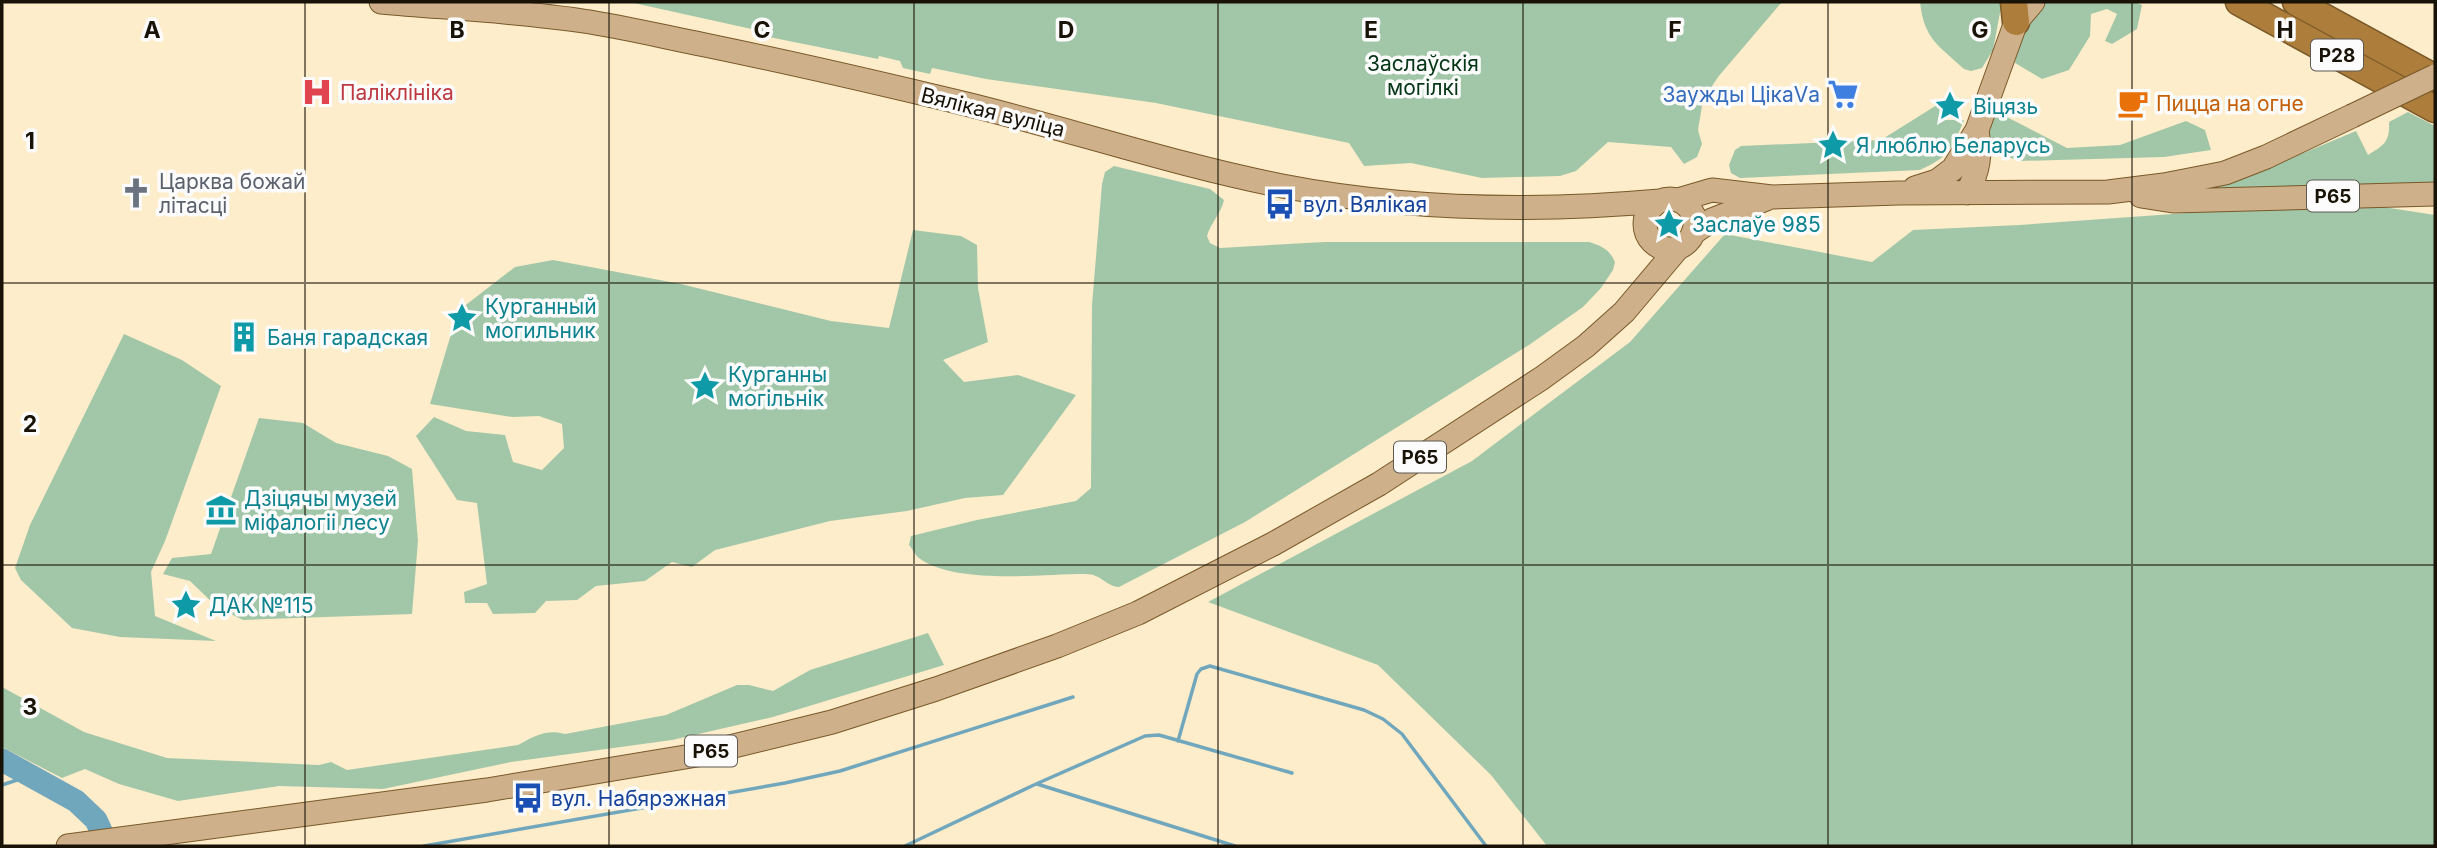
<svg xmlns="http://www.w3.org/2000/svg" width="2437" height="848" viewBox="0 0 2437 848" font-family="Inter,sans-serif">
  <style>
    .green { fill: #a2c7a8 }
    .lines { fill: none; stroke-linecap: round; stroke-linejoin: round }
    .stream { stroke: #71a7bd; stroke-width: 3.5 }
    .river { stroke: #71a7bd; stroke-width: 23 }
    .major-casing { stroke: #795829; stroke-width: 25 }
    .highway-casing { stroke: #795829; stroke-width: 29 }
    .major { stroke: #ceb18a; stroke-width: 23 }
    .highway { stroke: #ad7d3c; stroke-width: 26 }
    .major-bridge-casing { stroke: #795829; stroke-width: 25; stroke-linecap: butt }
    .major-bridge { stroke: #ceb18a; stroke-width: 23 }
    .grid { fill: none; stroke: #191307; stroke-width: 2; stroke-opacity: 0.55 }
    .labels { text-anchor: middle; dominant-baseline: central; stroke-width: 7; stroke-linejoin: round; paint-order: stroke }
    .shield { fill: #fcfcfc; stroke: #5d5950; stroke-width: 2 }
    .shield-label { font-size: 19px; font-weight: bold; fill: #191307 }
    .park-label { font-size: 21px; fill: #053616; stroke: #fcfcfc }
    .health-label { font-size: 21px; fill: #be3a42; stroke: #fcfcfc; text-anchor: start }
    .shop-label { font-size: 21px; fill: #366cbe; stroke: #fcfcfc; text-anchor: end }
    .food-label { font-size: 21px; fill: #c56008; stroke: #fcfcfc; text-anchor: start }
    .culture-label { font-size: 21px; fill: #0d838f; stroke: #fcfcfc; text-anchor: start }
    .street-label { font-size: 21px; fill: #191307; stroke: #fcfcfc }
    .worship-label { font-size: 21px; fill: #5b616d; stroke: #fcfcfc; text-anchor: start }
    .transit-label { font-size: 21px; fill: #164399; stroke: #fcfcfc; text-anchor: start }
    .grid-label { font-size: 23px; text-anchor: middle; font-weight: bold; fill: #191307; stroke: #fcfcfc; stroke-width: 7; stroke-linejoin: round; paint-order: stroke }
  </style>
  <rect width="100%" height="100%" fill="#feedca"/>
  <path class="green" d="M629,2h1153l-64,75 -15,23 -5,30 4,14 -5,13 -13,7 -13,-17 -63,-5 -32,29 -16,5 -78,2 -71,-15 -47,3 -15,-23 -193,-40 -170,-24 -54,-11 -2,6 -27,-6 -3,-7 -21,-5 -1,3 -109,-22 -4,-5z
    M1920,2h82l-9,48 -11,18 -11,3 -7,-2c-26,-24 -40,-30 -44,-67z
    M2044,2h91l7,3 -5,24 -25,15 -7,-3 12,-27 -10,-5 -16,5 -1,22 -21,34 -27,9 -27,-16 5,-26z
    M1940,103v12l5,5h19c-12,29 -15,37 -44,50l-180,8 -9,-5 -2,-8 6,-15 6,-4 140,-6z
    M2408,112l27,14v62l-241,4 45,-12 117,-49 12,24c16,-10 22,-13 21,-33z
    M1998,115l7,1 62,32 53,-3 66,-24 19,9 6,20 -47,7 -145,4c-23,-8 -37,-20 -26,-44z
    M1114,166l96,23 14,11c-3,14 -13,22 -17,36l3,7 10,5 104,-6h265c13,4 20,7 26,20l-2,8 -12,18 -18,19 -54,38 -284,177 -126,65c-14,-1 -17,-13 -34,-13 -43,0 -131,11 -166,-16 -4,-3 -7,-10 -10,-13l2,-9 66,-16 99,-19 15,-13 1,-183 10,-121 3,-12z
    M2377,206l58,9v631h-888l-56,-71 -113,-110 -170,-63 264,-141 158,-119 95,-108 147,28 41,-32 106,-5 182,-13z
    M913,230l48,6 16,9 1,43 10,54 -45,18 21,22 54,-7 58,20 -73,100 -38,3 -58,13 -77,10 -115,29 -23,17 -20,-5 -27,19 -49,5 -19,14 -31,1 -11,12 -42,1 -6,-11h-22l-1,-11 23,-8 -10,-81 -20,-3 -41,-64 18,-19 32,14 39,4 8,27 29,8 22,-22 -2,-24 -23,-8 -27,1 -82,-13 28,-93 57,-44 38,-7 128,24 150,37 58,7z
    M124,334l58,26 39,26 -56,155 -14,31 4,44 61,25 -96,-4 -48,-9 -51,-48 -6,-12 15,-43z
    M259,418l44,5 33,20 52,13 24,13 6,72 -6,73 -169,6 -26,-13 -27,-26 -27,-7 9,-16 39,-4z
    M928,633l16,32 -171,52 -101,23 -161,22 -128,27 -104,-3 -101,15 -59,-17 -34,-15 -23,9 -60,-31v-60l82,45 83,26 152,7 12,-3 16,8 171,-25c17,-9 28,-16 47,-11l101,-19 71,-30h12l24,6 37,-21z"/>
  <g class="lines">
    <path class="stream" d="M1178,741l19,-67 4,-5 9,-3 154,44 19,9 19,15 84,112
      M1037,784l198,62
      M2,785l27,-9
      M424,846l361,-63 55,-12 233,-74
      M905,846l131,-62 109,-48 14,-1 133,38"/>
    <path class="river" d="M2,760l74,41 20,19 12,26"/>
    <g class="major-casing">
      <path id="major" d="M381,2c67,6 135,9 202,19 41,6 81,16 122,24 87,18 174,38 261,59 106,26 209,61 316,82 124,24 253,26 378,15
        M1915,188l22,-7 16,-12 24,-39 39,-108 17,-20
        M1967,193c12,-22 14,-39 10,-63
        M2141,196l32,5 262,-7
        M1645 224a25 25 0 1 1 50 0a25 25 0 1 1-50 0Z
        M1678,200l34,-10 60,7 33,-1 94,-3 209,-1 56,-7 61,-12 41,-16 86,-41
        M1693,233l19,-13 54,-21
        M68,846l419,-56 210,-35 135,-33 104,-33 121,-43 81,-33 135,-69 106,-60 163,-106 44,-32 38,-34 54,-64"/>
    </g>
    <g class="highway-casing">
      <path id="highway" d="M2014,2l2,20
        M2239,2l196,107
        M2296,2l139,76"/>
    </g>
    <use href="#major" class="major"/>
    <use href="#highway" class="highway"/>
    <g class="major-bridge-casing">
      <path id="major-bridge" d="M2352,116l83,-40"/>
    </g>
    <use href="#major-bridge" class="major-bridge"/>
  </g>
  <path class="grid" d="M305,2v844M609,2v844M914,2v844M1218,2v844M1523,2v844M1828,2v844M2132,2v844M2,283h2433M2,565h2433"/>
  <defs>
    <g id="hospital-bare" transform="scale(2.415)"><path d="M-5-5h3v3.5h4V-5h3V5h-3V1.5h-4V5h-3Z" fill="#e0444e" stroke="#fcfcfc" stroke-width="2.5" paint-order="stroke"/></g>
    <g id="supermarket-bare" transform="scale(2.415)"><path d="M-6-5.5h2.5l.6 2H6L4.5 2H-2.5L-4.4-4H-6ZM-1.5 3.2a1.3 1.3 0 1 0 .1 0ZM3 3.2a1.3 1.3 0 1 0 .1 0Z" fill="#3f7fe0" stroke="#fcfcfc" stroke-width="2.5" paint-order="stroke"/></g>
    <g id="cafe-bare" transform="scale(2.415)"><path d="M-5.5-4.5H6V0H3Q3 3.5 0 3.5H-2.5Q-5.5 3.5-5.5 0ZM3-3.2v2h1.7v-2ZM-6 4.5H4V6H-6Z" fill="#e8710a" stroke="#fcfcfc" stroke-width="2.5" paint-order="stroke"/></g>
    <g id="sight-bare" transform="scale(2.415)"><path d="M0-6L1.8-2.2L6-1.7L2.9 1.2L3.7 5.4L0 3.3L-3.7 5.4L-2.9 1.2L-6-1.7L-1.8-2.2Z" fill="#0f9aa8" stroke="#fcfcfc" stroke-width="2.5" paint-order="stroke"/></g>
    <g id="church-bare" transform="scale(2.415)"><path d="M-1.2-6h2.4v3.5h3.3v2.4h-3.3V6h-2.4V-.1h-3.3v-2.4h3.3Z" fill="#6b7280" stroke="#fcfcfc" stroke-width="2.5" paint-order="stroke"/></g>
    <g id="bus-bare" transform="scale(2.415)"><path d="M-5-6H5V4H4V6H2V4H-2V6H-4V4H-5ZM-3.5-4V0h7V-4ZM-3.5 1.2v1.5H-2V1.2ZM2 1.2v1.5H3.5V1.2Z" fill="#1a4fb4" stroke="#fcfcfc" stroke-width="2.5" paint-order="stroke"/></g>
    <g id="building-bare" transform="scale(2.415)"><path d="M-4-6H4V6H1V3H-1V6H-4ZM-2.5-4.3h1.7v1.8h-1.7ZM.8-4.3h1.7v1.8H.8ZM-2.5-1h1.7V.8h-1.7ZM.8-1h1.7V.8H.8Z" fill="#0f9aa8" stroke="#fcfcfc" stroke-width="2.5" paint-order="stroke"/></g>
    <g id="museum-bare" transform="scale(2.415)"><path d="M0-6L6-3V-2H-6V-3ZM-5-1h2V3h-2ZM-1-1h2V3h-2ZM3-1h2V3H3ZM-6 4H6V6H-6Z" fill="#0f9aa8" stroke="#fcfcfc" stroke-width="2.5" paint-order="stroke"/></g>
  </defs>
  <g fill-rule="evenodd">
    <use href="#hospital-bare" x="317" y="92"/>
    <use href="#supermarket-bare" x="1843" y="94"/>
    <use href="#cafe-bare" x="2133" y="103"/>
    <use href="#sight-bare" x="1950" y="106"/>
    <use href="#sight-bare" x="1833" y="145"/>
    <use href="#church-bare" x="136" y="193"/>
    <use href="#bus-bare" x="1280" y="204"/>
    <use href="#sight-bare" x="1669" y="224"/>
    <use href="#sight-bare" x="462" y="318"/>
    <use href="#building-bare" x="244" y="337"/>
    <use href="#sight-bare" x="705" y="386"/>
    <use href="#museum-bare" x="221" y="510"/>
    <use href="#sight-bare" x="186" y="605"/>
    <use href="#bus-bare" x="528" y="798"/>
  </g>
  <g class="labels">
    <g class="shield">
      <rect x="2311" y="39.5" width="52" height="31" rx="5"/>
      <rect x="2307" y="180.5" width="52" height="31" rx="5"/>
      <rect x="1394" y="441.5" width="52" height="31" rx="5"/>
      <rect x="685" y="735.5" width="52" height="31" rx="5"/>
    </g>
    <g class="shield-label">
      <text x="2337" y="55">Р28</text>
      <text x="2333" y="196">Р65</text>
      <text x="1420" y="457">Р65</text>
      <text x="711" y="751">Р65</text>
    </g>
    <g class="park-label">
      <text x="1423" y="63">Заслаўскія<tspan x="1423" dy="24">могілкі</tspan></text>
    </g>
    <g class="health-label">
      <text x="340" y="92">Паліклініка</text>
    </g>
    <g class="shop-label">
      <text x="1820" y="94">Заужды ЦікаVа</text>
    </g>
    <g class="food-label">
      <text x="2156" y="103">Пицца на огне</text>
    </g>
    <g class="culture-label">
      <text x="1973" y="106">Віцязь</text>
      <text x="1856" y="145">Я люблю Беларусь</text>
      <text x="1692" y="224">Заслаўе 985</text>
      <text x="485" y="306">Курганный<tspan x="485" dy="24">могильник</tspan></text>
      <text x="267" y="337">Баня гарадская</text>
      <text x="728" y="374">Курганны<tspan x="728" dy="24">могільнік</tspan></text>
      <text x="244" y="498">Дзіцячы музей<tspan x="244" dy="24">міфалогіі лесу</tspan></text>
      <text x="209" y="605">ДАК №115</text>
    </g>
    <g class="street-label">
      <text transform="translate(993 112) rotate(14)">Вялікая вуліца</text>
    </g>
    <g class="worship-label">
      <text x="159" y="181">Царква божай<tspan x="159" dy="24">літасці</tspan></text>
    </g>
    <g class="transit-label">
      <text x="1303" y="204">вул. Вялікая</text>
      <text x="551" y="798">вул. Набярэжная</text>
    </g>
  </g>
  <g class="grid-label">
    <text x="152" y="38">A</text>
    <text x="457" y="38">B</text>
    <text x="762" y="38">C</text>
    <text x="1066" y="38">D</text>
    <text x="1371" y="38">E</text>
    <text x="1675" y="38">F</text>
    <text x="1980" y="38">G</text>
    <text x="2285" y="38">H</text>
    <text x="30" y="149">1</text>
    <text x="30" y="432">2</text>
    <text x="30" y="715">3</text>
  </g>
  <rect width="2437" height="848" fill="none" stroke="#191307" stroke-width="7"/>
</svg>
